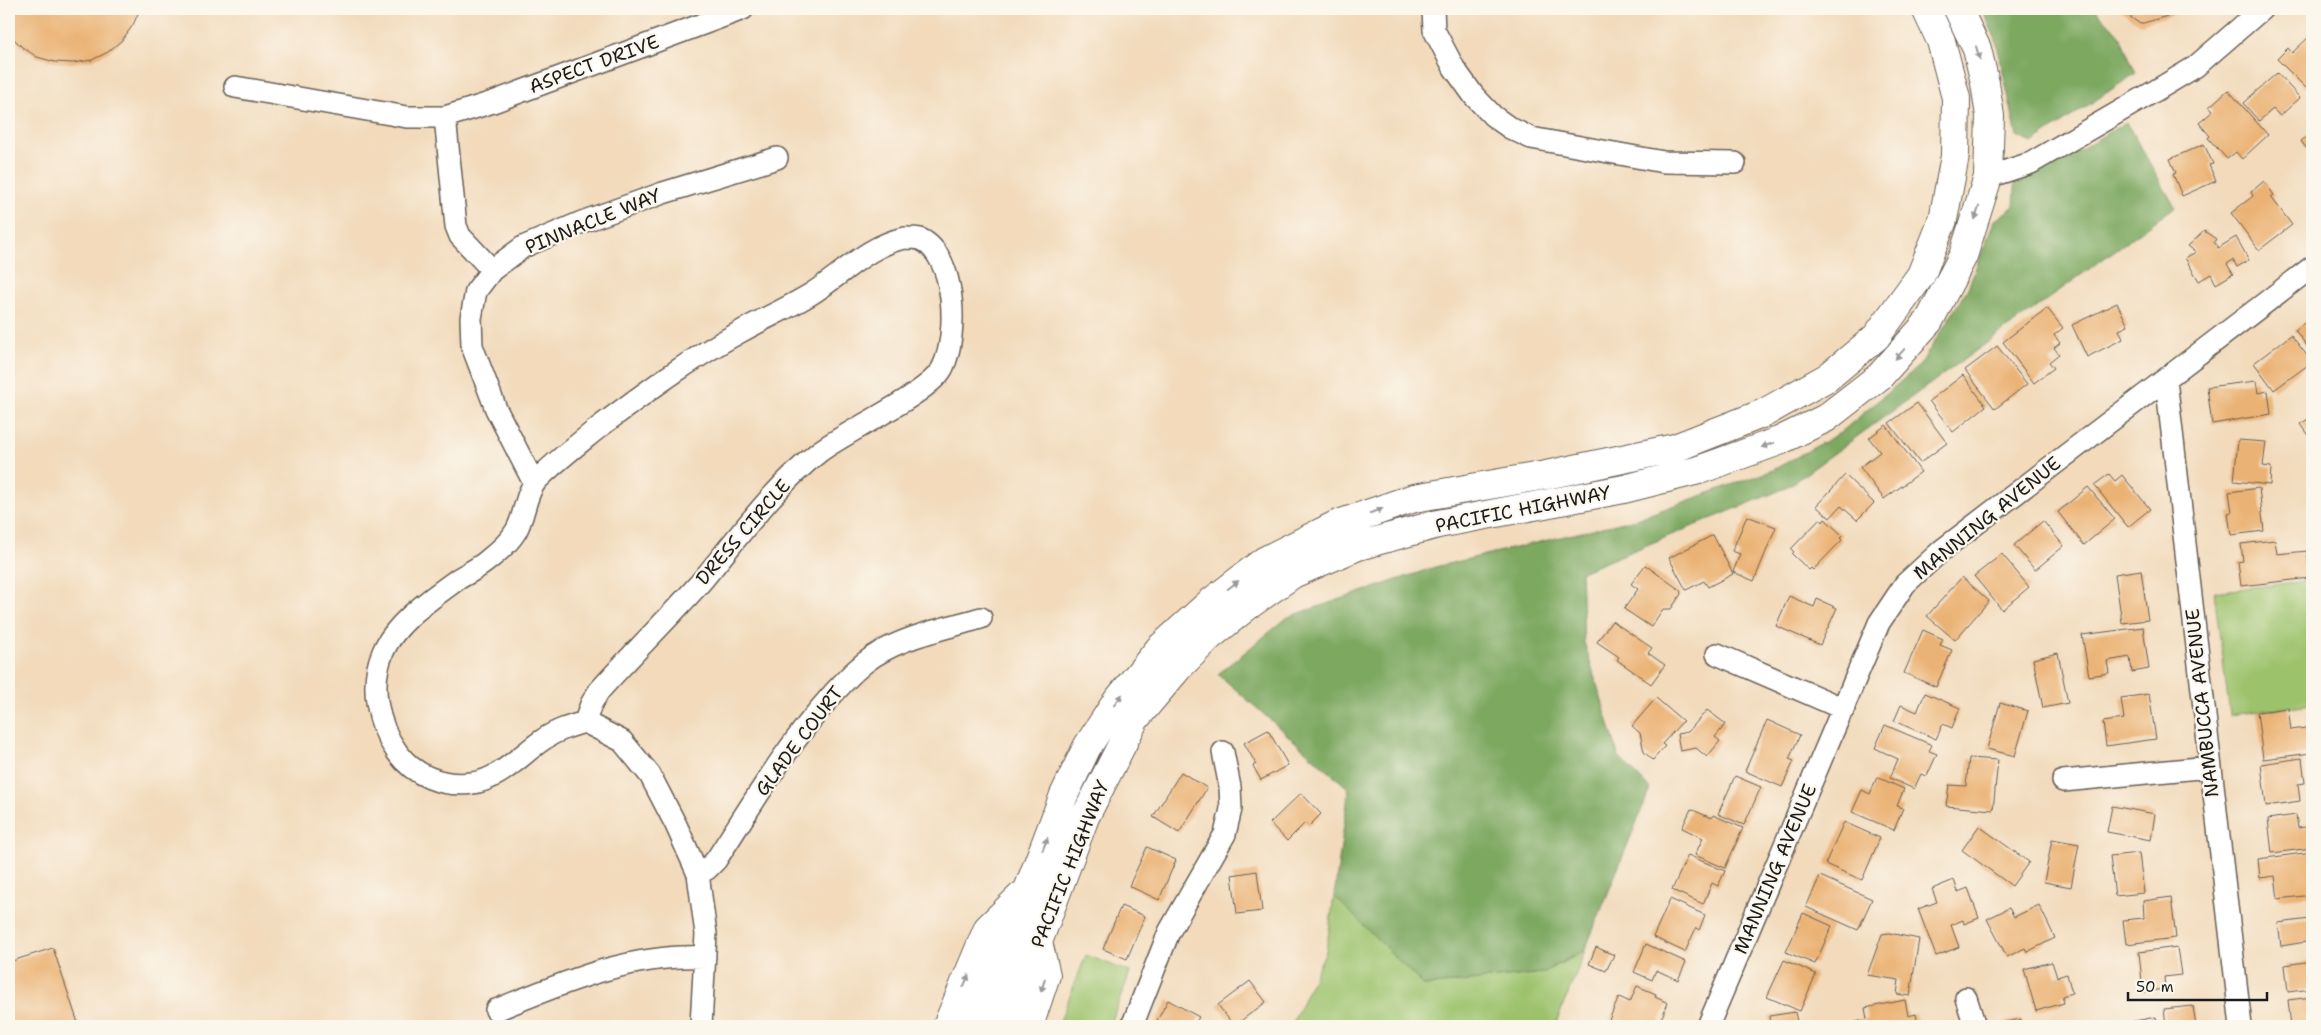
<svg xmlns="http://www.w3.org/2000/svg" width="2321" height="1035" viewBox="0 0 2321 1035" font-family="'Shantell Sans',sans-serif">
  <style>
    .green { fill: #9cc26c; stroke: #5c6f44 }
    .forest { fill: #7da860; stroke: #4c623e }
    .building { fill: #ebb274 }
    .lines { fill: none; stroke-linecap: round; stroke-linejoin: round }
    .minor-casing { stroke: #675e54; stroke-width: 24 }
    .highway-casing { stroke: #675e54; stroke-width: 30 }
    .minor { stroke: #fff; stroke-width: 21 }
    .highway { stroke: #fff; stroke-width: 28 }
    .oneway { fill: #999 }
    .labels { text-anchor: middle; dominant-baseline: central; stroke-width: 4.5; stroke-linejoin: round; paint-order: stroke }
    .street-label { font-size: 19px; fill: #1c1c1c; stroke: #fbf7ec }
  </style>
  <rect width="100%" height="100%" fill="#fbf7ec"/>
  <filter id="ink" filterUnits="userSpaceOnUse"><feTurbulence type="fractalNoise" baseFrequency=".02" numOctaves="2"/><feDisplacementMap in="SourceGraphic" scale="10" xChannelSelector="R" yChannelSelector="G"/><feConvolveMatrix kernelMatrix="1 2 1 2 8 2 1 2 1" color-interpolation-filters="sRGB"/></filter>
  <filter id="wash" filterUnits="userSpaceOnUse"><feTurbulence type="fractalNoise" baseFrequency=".0096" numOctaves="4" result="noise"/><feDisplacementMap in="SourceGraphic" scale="20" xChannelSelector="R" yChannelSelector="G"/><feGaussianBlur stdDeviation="1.12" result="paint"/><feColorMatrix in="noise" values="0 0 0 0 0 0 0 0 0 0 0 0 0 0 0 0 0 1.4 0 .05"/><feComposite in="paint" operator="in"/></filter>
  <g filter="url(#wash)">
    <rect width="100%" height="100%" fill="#f2dabb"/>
    <path class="green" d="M2312,580v124l-82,11 -16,-123z
      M1334,896l91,90 117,-13 43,-22 -30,75h-264l35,-75z
      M1086,955l44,17 -20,54h-52z"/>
    <path class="forest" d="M1982,9h113l25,27 16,37 -104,70 -15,-7 -21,-96z
      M2126,122l49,85 -389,281 -205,84 3,70 35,115 31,32 -65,161 -43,23 -118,13 -90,-90 15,-107 -131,-115 70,-57 147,-50 201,-48 137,-49 67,-37 80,-68 48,-77 26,-67 20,-15 2,-32 32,-5z"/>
    <g id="blocks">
      <path class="building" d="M9,9h131l-7,16 -11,15 -14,12 -16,8 -19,3 -18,-1 -18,-5 -15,-10 -13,-13z
        M2119,9h59v4l-38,11z
        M2312,34v48l-6,6 -29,-29 11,-11 4,5z
        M2277,73l23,25 -20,18 -7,-7 -14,12 -16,-18z
        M2228,90l40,45 -26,24 -6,-7 -9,7 -19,-21 2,-2 -11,-13 14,-12 -4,-4z
        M2312,132v24l-11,-15z
        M2204,144l9,20 -4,1 7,16 -34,15 -9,-22 3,-1 -6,-14z
        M2264,181l10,14 -3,2 21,28 -33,25 -28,-37 22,-17 -2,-4z
        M2204,231l12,8 -2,3 4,6 18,-11 13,23 -12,7 -4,-7 -6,4 6,10 -17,10 -5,-10 -12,7 -14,-23 11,-6 -8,-6z
        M2117,303l11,23 -9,4 4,9 -36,18 -15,-32z
        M2047,308l16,20 -9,7 6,8 -6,5 5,6 -10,8 5,6 -20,15 -31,-41z
        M2312,317v36l-17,-23z
        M2291,335l21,27 -38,28 -20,-27z
        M1997,346l30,38 -32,25 -30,-39z
        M1963,375l23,31 -33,26 -24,-31z
        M2256,381l2,12 10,-2 3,23 -59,10 -5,-37z
        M1917,403l30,40 -27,20 -31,-40z
        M2312,416v24l-11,-16z
        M1886,425l35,47 -37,27 -24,-32 20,-15 -11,-14z
        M2238,440l28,2 -3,24 8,1 -1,18 -36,-4z
        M2109,474l6,7 7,-6 28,34 -22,18 -34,-42z
        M1845,475l29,28 -17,17 -16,-14 -11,12 -14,-12z
        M2088,487l27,32 -31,26 -26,-33z
        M2259,488l5,43 -33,4 -3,-22 4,-1 -3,-20z
        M1747,516l29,11 -22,54 -21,-9 7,-18 -8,-3z
        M1820,519l3,3 2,-3 17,16 -2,3 2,2 -29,30 -2,-2 -2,2 -17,-16 2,-2 -3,-3z
        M2043,521l21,25 -29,24 -21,-25z
        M1713,535l20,39 -25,13 -4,-6 -18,9 -17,-32z
        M2275,540l2,14 30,-3 3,27 -69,8 -3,-24 5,-1 -2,-17z
        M2002,554l27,33 -27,23 -28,-34z
        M1645,565l35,25 1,4 -10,15h-8l-12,18 -27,-18 14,-20 -7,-5z
        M2141,570l7,50 -26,3 -7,-49z
        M1962,577l27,24 -34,39 -28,-24z
        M1789,596l25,11 3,-8 20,9 -17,37 -44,-19z
        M1612,621l40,27 -4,5 17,12 -14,19 -34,-24 2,-3 -22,-15z
        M2143,627l6,42 -17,3 -2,-15 -23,4 2,12 -20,3 -7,-41z
        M1923,630l20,9 -3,6 12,5 -16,37 -32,-14z
        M2058,653l10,50 -25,5 -10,-49z
        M1925,693l35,15 -8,20 -9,-4 -7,15 -42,-18 7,-16 16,7z
        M2149,694l7,45 -50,7 -3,-24 21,-3 -3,-21z
        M1656,698l27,23 -21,23 3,2 -12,14 -9,-8 -4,-19 -8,-7z
        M2000,703l28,8 -13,45 -28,-7z
        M2288,708l3,22 21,-3v26l-49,6 -6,-47z
        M1707,710l19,14 -11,13 5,4 -13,16 -11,-9 -16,3 -3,-17 11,-2z
        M1767,720l33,15 -11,24 5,2 -12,26 -37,-16z
        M1885,725l47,20 -3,6 8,3 -10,22 -6,-2 -7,15 -24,-11 8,-19 -23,-11z
        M1268,730l20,35 -27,15 -8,-14 3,-2 -12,-21z
        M1969,758l29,2 -5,50 -47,-4 3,-21 17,1z
        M2302,758l3,25 -7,1 2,17 -34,5 -5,-42z
        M1181,772l26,16 -28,45 -26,-16z
        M1735,776l26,11 -17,38 -26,-11z
        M1877,777l27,12 -7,17 6,2 -9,22 -42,-18 10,-22 8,4z
        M1301,793l20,21 -12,12 -4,-3 -18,18 -17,-18z
        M2112,806l43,8 -4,26 -44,-8z
        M1691,809l20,9 2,-3 30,13 -18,40 -30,-13 8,-17 -21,-10z
        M2296,815l2,13 14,-2v22l-40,5 -4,-34z
        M1844,822l36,16 -18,42 -37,-16z
        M1979,826l50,36 -17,24 -50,-36z
        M2052,839l27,5 -8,43 -27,-5z
        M1147,847l29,13 -17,40 -30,-14z
        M2312,852v43l-34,4 -3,-23 -15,2 -2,-19z
        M2139,853l5,40 -29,3 -5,-40z
        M1688,855l37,16 -7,15 -6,-3 -9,21 -31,-14z
        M1257,871l5,40 -25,3 -5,-39z
        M1820,876l52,23 -14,31 -52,-23z
        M1954,880l4,12 10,-4 11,30 -15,6 -1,-4 -12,5 8,22 -23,9 -18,-47 19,-7 -5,-13z
        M2171,897l5,41 -50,6 -3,-24 21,-2 -1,-17z
        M1670,899l35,16 -6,15 -3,-2 -11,24 -32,-15z
        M2308,902h4v39l-31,5 -3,-23 32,-4z
        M2039,905l16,33 -28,14 -2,-4 -18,9 -20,-38 22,-11 5,9z
        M1121,906l24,10 -18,43 -24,-10z
        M1803,913l29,13 -17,38 -29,-12z
        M1889,933l30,6 -9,57 -13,-2 2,-14 -32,-5 15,-41z
        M1646,944l40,18 -8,18 -22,-10 -4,10 -18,-8z
        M1596,947l18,8 -8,16 -17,-7z
        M2177,947l4,28 -17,2 1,12 -22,3 -4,-40z
        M53,948l26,78h-70v-64z
        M1784,960l32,14 -16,37 -33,-14z
        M2312,961v28l-24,3 -3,-27z
        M2052,962l5,15 10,-3 5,19 -10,3 2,7 -28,8 -12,-42z
        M1250,981l16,21 -32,24 -16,-21z
        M1637,986l19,8 -1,3 13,6 -10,23h-34l-15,-6 10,-23 11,5z
        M2312,997v28l-21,1 -3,-26z
        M1168,1000l31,17 -5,9h-40z
        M1905,1000l3,16 8,-2 2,12h-61l-1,-4 11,-3 -2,-11z
        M2193,1006l3,20h-30l-2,-17z
        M1795,1012l3,14h-28l-1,-10z
        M2156,1017l2,9h-45v-1z
        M2021,1019l1,7h-21l-1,-3z"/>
    </g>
  </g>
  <g filter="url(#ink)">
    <use href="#blocks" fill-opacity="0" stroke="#675e54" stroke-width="1"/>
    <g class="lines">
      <g class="minor-casing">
        <path id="minor" d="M1433,9l1,21 20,38 20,28 19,20 17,12 21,10 133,24 71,1
          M235,87l172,30h38l48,-15 250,-93
          M445,117l11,109 4,10 32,34
          M1988,177l43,-14 129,-75 35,-21 67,-58
          M905,238c4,0 11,0 15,1 37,17 38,97 23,128 -12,26 -97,64 -124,85 -47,37 -81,86 -119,131 -33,37 -68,71 -101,108l-8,13 -6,18c-14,4 -28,8 -41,17 -23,15 -44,41 -72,44 -29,4 -58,-7 -75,-31 -20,-28 -28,-68 -14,-100 12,-29 50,-55 75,-73 10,-6 21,-11 30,-19 9,-7 22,-19 28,-29 9,-15 9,-38 21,-51 19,-19 40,-35 61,-52 45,-34 92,-69 142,-96 23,-13 48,-24 71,-38 31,-19 57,-49 94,-56z
          M2166,380l75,646
          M534,483l-38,-74 -24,-63 -1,-28 5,-27 16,-21 31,-23 59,-25 81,-29 114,-35
          M1717,654l127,55
          M585,722l37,19 28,34 26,50 22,49 8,60 -5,92
          M2063,781l146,-14
          M698,874l9,-5 9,-9c37,-57 71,-115 116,-165 13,-14 25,-28 42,-39 31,-20 72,-28 107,-38
          M1966,998l9,28
          M496,1010c67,-27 135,-57 209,-53
          M1132,1026l37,-94 56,-98 6,-25 -1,-22 -7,-35
          M1708,1026l171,-403 26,-39 37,-34 370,-283"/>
      </g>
      <g class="highway-casing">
        <path id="highway" d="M947,1026l41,-98 33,-32
          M976,1026l88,-231 23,-48 30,-46 42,-52 52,-47 53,-41 72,-36 78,-27 132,-23 129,-27 89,-35 64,-36 48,-40 45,-62 22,-55 12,-64 1,-58 -15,-57 -15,-32
          M1003,1026l35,-84 47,-125 50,-98 43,-51 32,-32 36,-29 47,-33 65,-28 80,-22 186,-35 75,-19 80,-29 47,-23 54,-42 49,-55 34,-65 25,-79 2,-61 -5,-33 -8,-34 -19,-40
          M1029,1026l17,-51 -8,-33"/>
      </g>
      <use href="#minor" class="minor"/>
      <use href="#highway" class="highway"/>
    </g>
    <defs><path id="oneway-solid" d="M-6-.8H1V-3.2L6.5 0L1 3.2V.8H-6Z" transform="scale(1.25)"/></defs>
    <g class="oneway">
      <use href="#oneway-solid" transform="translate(1978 53) rotate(73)"/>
      <use href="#oneway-solid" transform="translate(1977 213) rotate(108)"/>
      <use href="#oneway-solid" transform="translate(1900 354) rotate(132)"/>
      <use href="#oneway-solid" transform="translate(1768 445) rotate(160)"/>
      <use href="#oneway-solid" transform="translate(1376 511) rotate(-19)"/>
      <use href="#oneway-solid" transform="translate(1233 585) rotate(-37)"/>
      <use href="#oneway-solid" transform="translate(1118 700) rotate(-53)"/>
      <use href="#oneway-solid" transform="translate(1045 844) rotate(-69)"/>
      <use href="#oneway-solid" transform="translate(966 981) rotate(-68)"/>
      <use href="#oneway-solid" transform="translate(1043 985) rotate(108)"/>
    </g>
  </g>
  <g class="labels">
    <g class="street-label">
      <text transform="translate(594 64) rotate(-20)">ASPECT DRIVE</text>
      <text transform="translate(593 221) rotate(-22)">PINNACLE WAY</text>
      <text transform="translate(1523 509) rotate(-11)">PACIFIC HIGHWAY</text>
      <text transform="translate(1987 518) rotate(-39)">MANNING AVENUE</text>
      <text transform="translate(743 532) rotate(-49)">DRESS CIRCLE</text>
      <text transform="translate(2202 703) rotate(-96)">NAMBUCCA AVENUE</text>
      <text transform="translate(799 741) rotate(-53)">GLADE COURT</text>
      <text transform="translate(1070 864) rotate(-68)">PACIFIC HIGHWAY</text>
      <text transform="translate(1775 869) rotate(-67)">MANNING AVENUE</text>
    </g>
  </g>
  <rect width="2321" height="1035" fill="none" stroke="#fbf7ec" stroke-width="30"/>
  <path d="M2128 992v8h139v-8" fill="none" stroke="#1c1c1c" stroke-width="2.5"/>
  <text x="2136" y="992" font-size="15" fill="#1c1c1c" stroke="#fbf7ec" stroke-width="4" paint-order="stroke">50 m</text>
</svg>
